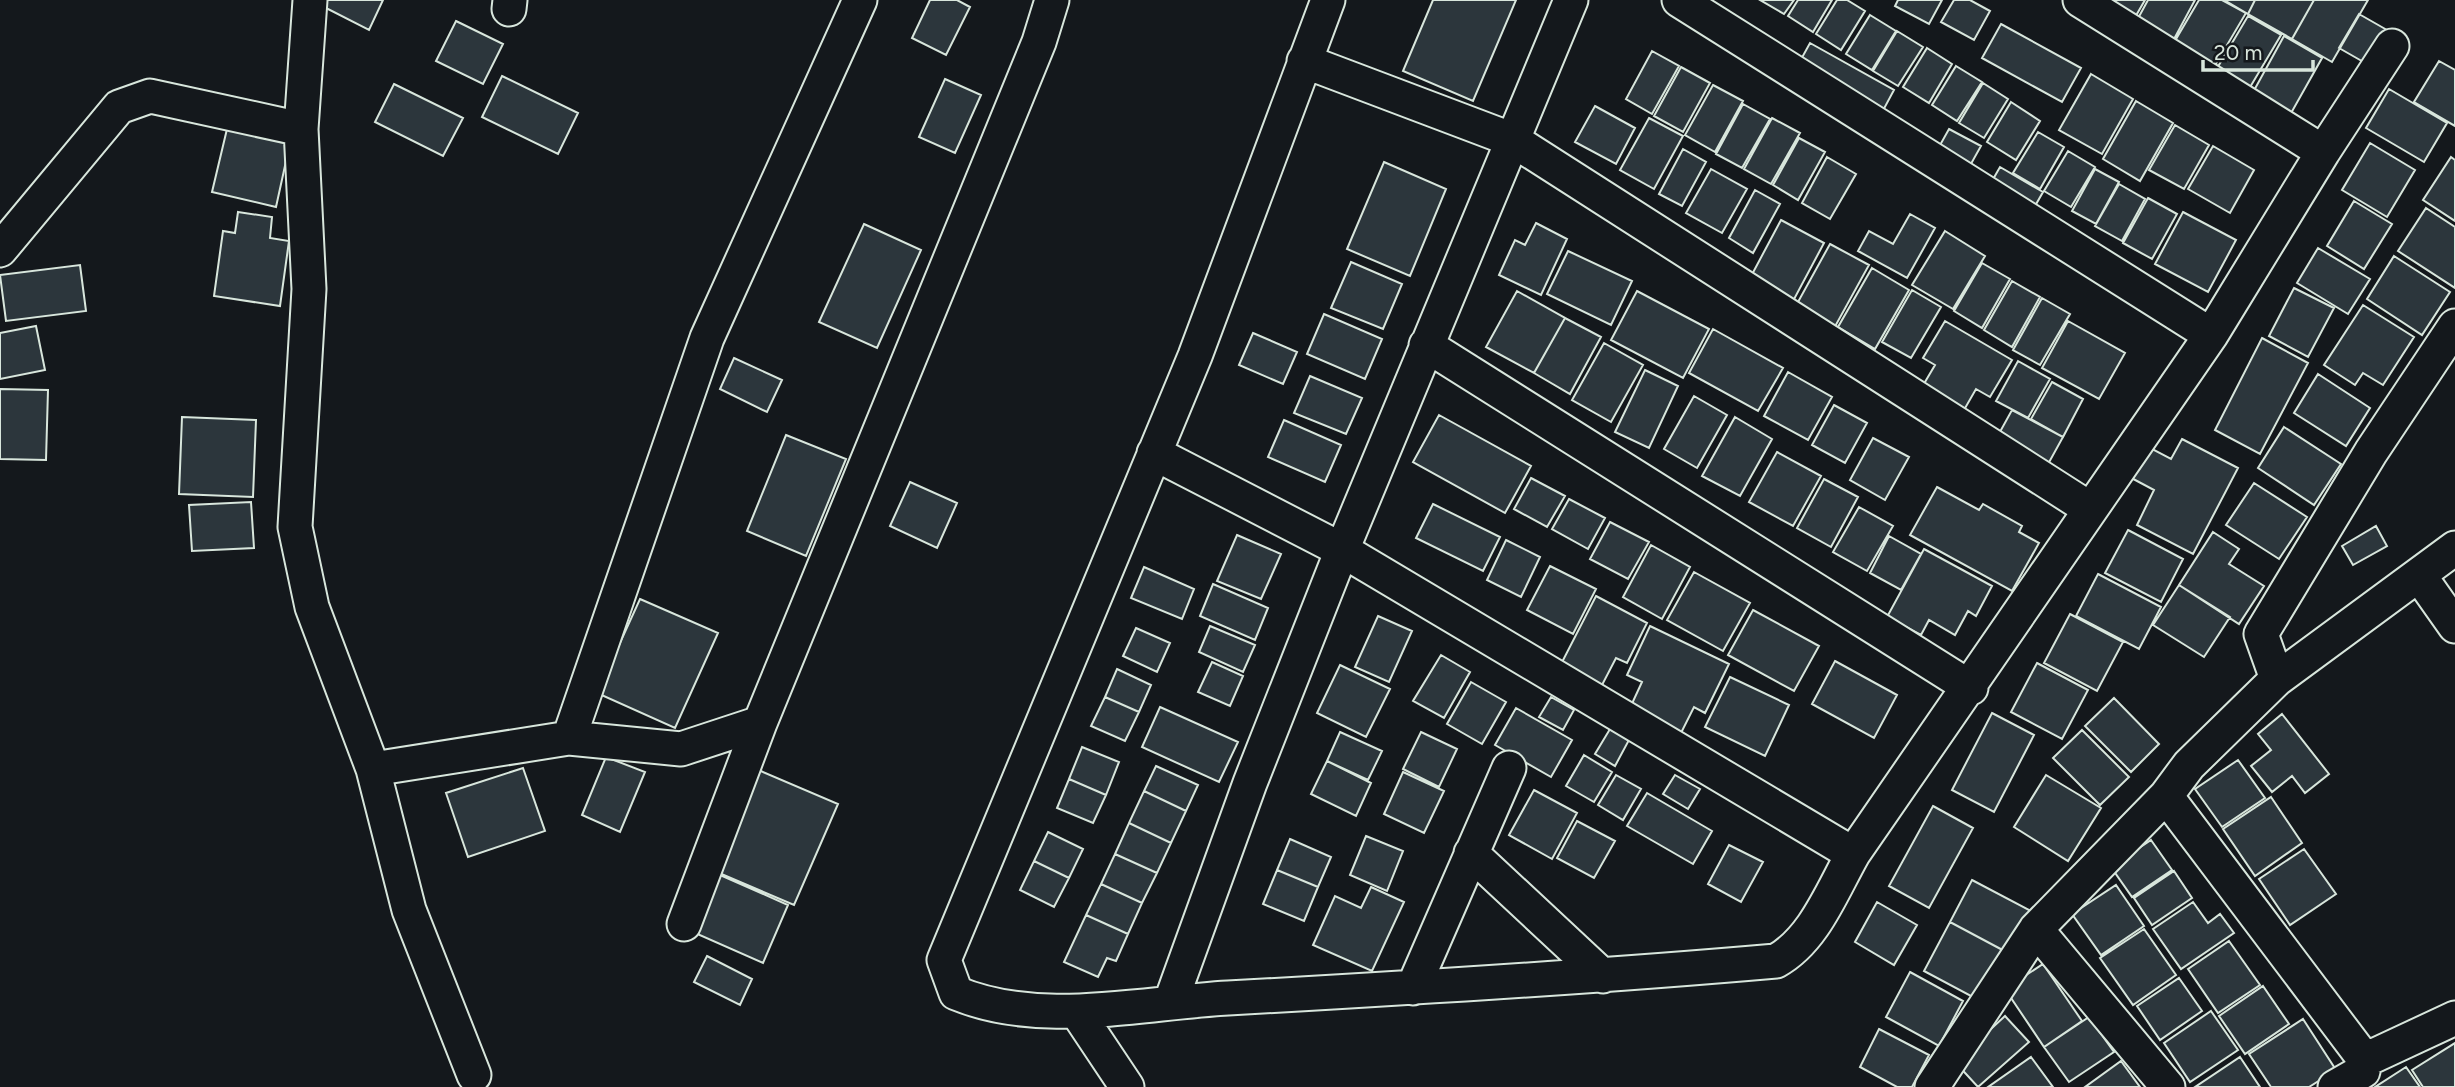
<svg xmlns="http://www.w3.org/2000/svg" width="2455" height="1087" viewBox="0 0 2455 1087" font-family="Figtree,sans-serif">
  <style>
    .building { fill: #2c363c; stroke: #d8e6dc; stroke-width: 2 }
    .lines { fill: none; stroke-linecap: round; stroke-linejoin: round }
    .street-casing { stroke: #d8e6dc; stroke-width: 37 }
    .street { stroke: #14181c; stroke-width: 33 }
  </style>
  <rect width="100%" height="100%" fill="#14181c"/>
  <path class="building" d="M327,0h56l-14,30 -45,-23z
    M930,0h27l13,7 -24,48 -34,-17z
    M1433,0h83l-43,101 -70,-30z
    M1760,0h34l-10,14z
    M1798,0h34l-19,32 -25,-16z
    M1837,0h10l18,11 -24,39 -25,-16z
    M1898,0h44l-13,24 -34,-18z
    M1954,0h16l20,11 -16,29 -33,-18z
    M2102,0h43l-11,19z
    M2148,0h47l-22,41 -37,-19z
    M2199,0h23l24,13 -36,61 -41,-23z
    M2224,0h31l-7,14z
    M2255,0h59l-22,39 -44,-25z
    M2314,0h54l-36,62 -40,-23z
    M2359,14l28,16 -20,34 -28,-16z
    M1870,15l26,16 -24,39 -26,-16z
    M2248,16l33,19 -32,54 -33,-19z
    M456,21l47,23 -20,40 -47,-23z
    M2001,24l80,44 -19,34 -80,-44z
    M1897,31l26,16 -25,39 -25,-15z
    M2284,36l38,22 -32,57 -38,-21z
    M1810,43l84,47 -15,28 -85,-46z
    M1927,48l25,16 -23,39 -26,-16z
    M1652,51l27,15 -27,48 -26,-15z
    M2439,61l16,9v56l-41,-24z
    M1956,66l26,16 -25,39 -25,-16z
    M1681,67l29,16 -27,49 -29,-16z
    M2091,74l42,25 -31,55 -43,-24z
    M502,76l76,37 -20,41 -76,-37z
    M945,79l36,16 -26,58 -36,-16z
    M1983,83l25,16 -24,39 -25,-15z
    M394,84l69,34 -20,38 -68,-34z
    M1713,85l30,16 -28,51 -30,-17z
    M2389,89l58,34 -23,39 -58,-34z
    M2136,101l37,22 -33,58 -37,-22z
    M2011,102l29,19 -24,39 -29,-18z
    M1743,104l27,15 -28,49 -26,-14z
    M1595,106l40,22 -19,36 -41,-22z
    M1649,118l34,18 -29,53 -34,-19z
    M1772,118l28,15 -29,51 -27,-15z
    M2175,125l34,20 -25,44 -35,-19z
    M227,129l63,14 -14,64 -64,-15z
    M1949,129l32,17 -14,25 -32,-17z
    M2038,132l26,15 -24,42 -27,-16z
    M1799,138l26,14 -27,48 -25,-15z
    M2370,143l45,27 -28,47 -45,-27z
    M2213,146l41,24 -24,43 -42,-24z
    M1683,149l23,13 -24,44 -23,-12z
    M2068,151l27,16 -24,40 -27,-16z
    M1827,157l29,17 -26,45 -28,-16z
    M2451,157l4,3v61l-32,-21z
    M1384,162l62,27 -36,87 -63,-27z
    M2000,167l43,25 -12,21 -43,-25z
    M1711,169l36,20 -25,44 -36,-20z
    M2095,169l24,13 -23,42 -24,-13z
    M2119,184l26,15 -23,42 -27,-15z
    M1755,190l25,14 -27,49 -24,-15z
    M2148,198l29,16 -25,45 -29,-16z
    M2354,201l38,23 -28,45 -37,-23z
    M2426,208l29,19v61l-57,-37z
    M238,212l34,5 -2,21 19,3 -9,65 -66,-10 9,-65 12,2z
    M2183,212l53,28 -28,52 -53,-28z
    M1910,214l25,14 -28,50 -49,-27 11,-20 24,13z
    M1781,220l43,23 -32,60 -43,-23z
    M1536,223l31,16 -26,56 -42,-20 16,-35 10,5z
    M864,224l57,26 -44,98 -58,-26z
    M1945,231l40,25 -32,53 -41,-24z
    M1830,244l39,21 -37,67 -39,-21z
    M2318,248l52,31 -22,35 -51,-31z
    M1568,251l64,30 -21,44 -64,-31z
    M2394,256l56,36 -28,43 -55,-36z
    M1351,262l51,22 -19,45 -52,-21z
    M1982,263l28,16 -28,49 -28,-17z
    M80,265l6,46 -80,10 -6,-46z
    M1872,268l37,22 -34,59 -37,-22z
    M2012,281l28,16 -28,50 -28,-17z
    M2294,288l40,20 -26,49 -39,-21z
    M1912,290l29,17 -30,51 -29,-16z
    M1517,291l48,27 -31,55 -48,-26z
    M1637,291l72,38 -26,49 -72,-38z
    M2042,298l28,16 -30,51 -27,-15z
    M2363,305l51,32 -31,48 -20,-12 -8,12 -31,-20z
    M1324,314l58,25 -17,40 -58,-25z
    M1565,318l36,19 -31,57 -36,-21z
    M1945,321l67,39 -22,37 -14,-8 -12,21 -42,-23 13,-22 -12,-7z
    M2068,321l57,32 -26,46 -57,-31z
    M36,326l9,44 -45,9v-46z
    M1713,329l70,39 -25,43 -69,-38z
    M1253,333l44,19 -14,32 -44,-19z
    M2262,338l46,25 -48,91 -45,-24z
    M1604,343l39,22 -32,57 -39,-22z
    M734,358l48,22 -15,32 -47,-23z
    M2018,361l32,18 -22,39 -32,-17z
    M1645,370l33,16 -29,62 -34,-16z
    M1788,372l44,25 -24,43 -44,-24z
    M2318,374l52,34 -24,38 -52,-33z
    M1310,376l52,22 -16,36 -52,-21z
    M2052,382l31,17 -20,38 -32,-18z
    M0,389l48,1 -2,70 -46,-1z
    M1694,396l33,19 -30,53 -33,-19z
    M1834,405l33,18 -22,40 -33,-18z
    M2012,410l51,27 -16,29 -51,-27z
    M1439,415l92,51 -26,47 -92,-51z
    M182,417l74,3 -3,77 -74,-3z
    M1735,417l37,22 -32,57 -38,-20z
    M1284,420l57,25 -16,37 -57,-25z
    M2284,427l57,37 -27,41 -56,-37z
    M786,435l60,24 -40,97 -59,-25z
    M1873,438l36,19 -24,43 -35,-20z
    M2182,439l56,29 -45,86 -56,-29 17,-35 -32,-17 17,-31 32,17z
    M1777,452l44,24 -28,50 -44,-24z
    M1531,478l34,18 -18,31 -33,-18z
    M1824,479l34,18 -27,50 -34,-19z
    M910,482l47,21 -20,45 -47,-22z
    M2254,483l53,34 -28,42 -53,-34z
    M1937,487l42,23 4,-6 39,22 -3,6 20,11 -27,48 -102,-56z
    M1569,499l36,19 -17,31 -36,-20z
    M251,502l3,46 -62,3 -3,-46z
    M1433,504l67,33 -17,34 -67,-33z
    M1859,507l34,19 -26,45 -34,-19z
    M1610,522l39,20 -21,37 -38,-20z
    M2376,526l11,20 -34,19 -11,-19z
    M2128,530l55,29 -22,43 -56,-29z
    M2213,532l26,17 -10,15 35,22 -25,38 -60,-39z
    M1237,535l44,19 -20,45 -44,-18z
    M1889,536l32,18 -20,36 -31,-17z
    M1506,540l34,17 -19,40 -34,-17z
    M1651,545l39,22 -28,52 -39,-22z
    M1924,549l68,37 -16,30 -8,-5 -13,24 -26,-15 -8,15 -34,-18z
    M1550,566l46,23 -23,45 -46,-24z
    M1144,567l50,22 -12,30 -51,-21z
    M1694,572l56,31 -27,48 -56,-31z
    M2098,574l63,33 -22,42 -63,-33z
    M1213,584l55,24 -13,32 -55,-24z
    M2179,585l51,32 -26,40 -51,-32z
    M1596,596l51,27 -20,40 -11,-5 -15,29 -41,-21z
    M640,599l78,34 -43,95 -78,-35z
    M1753,610l66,36 -25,45 -66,-36z
    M2070,614l53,28 -26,49 -53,-28z
    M1378,616l34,15 -23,51 -34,-15z
    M1210,626l45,19 -12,27 -44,-20z
    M1650,626l79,38 -24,49 -11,-6 -14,28 -51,-25 13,-28 -15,-7z
    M1136,628l34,15 -13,29 -34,-16z
    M1441,655l29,17 -26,46 -31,-17z
    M1835,661l62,34 -23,43 -62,-34z
    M1212,662l31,14 -13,30 -32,-14z
    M2037,663l51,27 -26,49 -51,-27z
    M1340,665l50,24 -24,48 -49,-24z
    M1117,669l34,16 -12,27 -34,-15z
    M1730,677l59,28 -24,51 -60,-29z
    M1471,682l35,20 -24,42 -35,-20z
    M1105,697l34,15 -14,29 -34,-15z
    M1551,697l23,13 -11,20 -24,-13z
    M2114,698l45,46 -28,28 -46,-46z
    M1160,707l78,35 -19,40 -77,-35z
    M1516,708l56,32 -21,37 -56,-32z
    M1992,713l42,22 -40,77 -42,-22z
    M2282,714l47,60 -24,19 -13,-17 -20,16 -21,-26 20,-16 -13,-16z
    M1610,729l19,11 -14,26 -20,-12z
    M2082,730l47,47 -29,28 -47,-47z
    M1340,732l42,19 -14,29 -41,-19z
    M1421,732l36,17 -18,38 -36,-18z
    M1082,747l37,15 -13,33 -37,-16z
    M1584,755l28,17 -18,30 -28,-16z
    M606,757l39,15 -25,60 -38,-17z
    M2238,760l27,38 -43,29 -27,-38z
    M1327,761l44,22 -15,33 -45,-22z
    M1156,766l42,19 -12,26 -42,-20z
    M523,768l22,63 -77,26 -22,-64z
    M756,769l82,35 -44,101 -82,-35z
    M1403,772l41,19 -20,42 -40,-19z
    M1616,775l25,14 -18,31 -25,-15z
    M1675,775l25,14 -12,20 -25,-15z
    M2046,775l55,33 -33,53 -54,-34z
    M1069,779l37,16 -13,28 -36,-15z
    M1534,790l43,23 -25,46 -43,-24z
    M1144,791l42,20 -15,32 -42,-20z
    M1647,793l65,38 -19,33 -66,-38z
    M2271,797l31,46 -47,33 -32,-47z
    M1933,806l40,22 -44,80 -40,-22z
    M1577,821l38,20 -21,37 -37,-20z
    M1129,823l42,20 -14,30 -42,-19z
    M1048,832l35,17 -14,29 -35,-17z
    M1366,836l37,15 -16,40 -37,-16z
    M1290,839l41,18 -13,30 -41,-17z
    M2151,840l21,30 -40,27 -21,-30z
    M1729,845l34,17 -22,40 -33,-18z
    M2304,849l32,45 -46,31 -31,-46z
    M1115,854l42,19 -15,30 -41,-19z
    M1034,861l35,17 -15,29 -34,-17z
    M1277,870l41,17 -14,34 -41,-17z
    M711,871l77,34 -25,58 -77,-34z
    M2174,871l18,27 -40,27 -18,-27z
    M1972,880l61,32 -23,42 -60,-32z
    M1101,884l41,19 -14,31 -42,-19z
    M2116,885l28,41 -43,29 -29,-41z
    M1371,887l33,15 -32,69 -59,-26 22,-49 26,12z
    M1877,902l40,23 -23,40 -39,-23z
    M2193,902l15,21 12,-9 14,19 -53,36 -28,-40z
    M1086,915l42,19 -12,27 -9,-3 -9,19 -34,-15z
    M1950,922l60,32 -26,49 -60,-32z
    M2144,929l32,46 -43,30 -33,-47z
    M2229,941l31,44 -42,28 -30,-44z
    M707,956l45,23 -12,26 -46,-23z
    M2043,964l39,57 -38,26 -39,-58z
    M1910,972l53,29 -24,45 -53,-29z
    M2179,978l23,33 -42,29 -23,-34z
    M2263,986l26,38 -44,30 -26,-38z
    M2211,1011l27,39 -48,32 -26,-39z
    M2005,1016l24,26 -51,45 -23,-25z
    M2089,1017l25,35 -45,30 -25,-35z
    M2303,1019l33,51 -27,17h-38l-22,-33z
    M1879,1029l50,26 -17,32h-15l-37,-20z
    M2455,1043v44h-32l-11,-17z
    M2031,1057l22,30h-65z
    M2240,1057l20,30h-65z
    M2121,1061l19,26h-55z
    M2406,1067l14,20h-45z"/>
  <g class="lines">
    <g class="street-casing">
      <path id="street" d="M310,0l-9,129 8,160 -14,238 17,80 61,162 36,141 65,165
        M1328,0l-133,356 -251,604 12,33c85,35 183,10 272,5 183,-10 366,-21 548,-37 38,-21 56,-70 77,-107l358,-519 112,-183 69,-106
        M1679,0l532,335
        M2080,0l243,152
        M509,9l1,-9
        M1304,61l209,79 577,369
        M0,250l119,-143 31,-11 151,33
        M1426,345l545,343
        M1154,453l188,97 511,304
        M2419,575l36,51
        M2277,679l-16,-45 110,-182 84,-126
        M569,738l138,-400 153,-338
        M373,769l196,-31 112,11 79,-26
        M2166,796l199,264 -2,11 -28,16
        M1471,853l132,123
        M684,924l76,-201 279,-681 13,-42
        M2036,929l132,158
        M1413,988l96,-220
        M1171,1001l79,-218 92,-233 229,-550
        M1077,1012l50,75
        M2365,1060l90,-42
        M1932,1087l104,-158 130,-133 23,-31 88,-86 178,-131"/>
    </g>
    <use href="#street" class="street"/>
  </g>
  <path d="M2203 60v10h110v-10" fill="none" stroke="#d8e6dc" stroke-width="3.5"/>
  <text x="2214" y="60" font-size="21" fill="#d8e6dc" stroke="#14181c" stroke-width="5" paint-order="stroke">20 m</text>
</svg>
